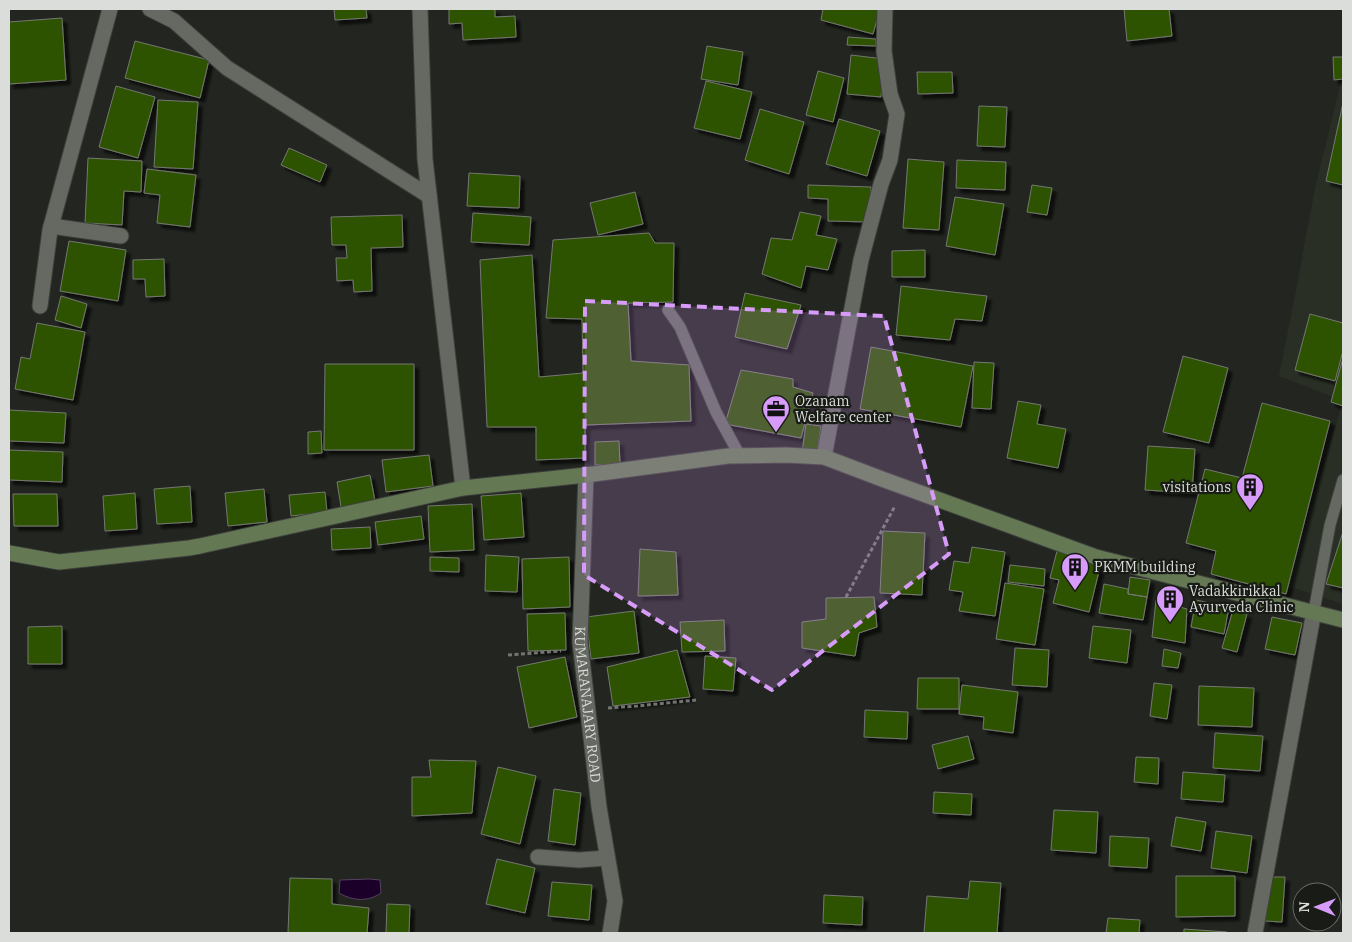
<svg xmlns="http://www.w3.org/2000/svg" width="1352" height="942" viewBox="0 0 1352 942" font-family="'IBM Plex Serif',serif">
  <style>
    .built { fill: #292f25 }
    .water { fill: #1b0029; stroke: #55425e }
    .building { fill: #2f5200; stroke: #747871; filter: url(#shadow) }
    .lines { fill: none; stroke-linecap: round; stroke-linejoin: round }
    .lane-casing { stroke: #3d403b; stroke-width: 13 }
    .street-casing { stroke: #3d403b; stroke-width: 17 }
    .secondary-casing { stroke: #3d403b; stroke-width: 17 }
    .path { stroke: #727470; stroke-width: 3; stroke-dasharray: 4 2.5; stroke-linecap: butt }
    .lane { stroke: #656962; stroke-width: 11 }
    .street { stroke: #656962; stroke-width: 15 }
    .secondary { stroke: #657854; stroke-width: 15 }
    .marked { fill: #d79bf9; fill-opacity: 0.2; stroke: #d79bf9; stroke-width: 4; stroke-dasharray: 10 6; stroke-linejoin: round }
    .labels { text-anchor: middle; dominant-baseline: central; stroke-width: 4.5; stroke-linejoin: round; paint-order: stroke }
    .poi-label { font-size: 14px; fill: #dbddda; stroke: #191c16; text-anchor: start }
    .street-label { font-size: 14px; fill: #dbddda; stroke: #191c16 }
  </style>
  <defs>
    <filter id="shadow"><feDropShadow dx="4.5" dy="4.5" stdDeviation="1" flood-color="#0009"/></filter>
  </defs>
  <rect width="100%" height="100%" fill="#222520"/>
  <path class="built" d="M1343,74v530l-55,-18 55,-185 -64,-25 14,-70 22,-118z"/>
  <path class="water" d="M369,879l11,1 1,13c-13,9 -28,8 -42,0l1,-13z"/>
  <path class="building" d="M334,9h32l1,9 -32,2z
    M449,9h46v8l20,-1 1,21 -53,3 -1,-17 -13,1z
    M823,9h57l-7,25 -52,-14z
    M1124,9h45l3,27 -45,5z
    M62,18l4,62 -57,4v-62z
    M848,37l28,2v7l-29,-1z
    M135,41l74,19 -9,38 -75,-20z
    M707,46l36,6 -5,33 -37,-6z
    M851,55l33,4 -3,38 -34,-3z
    M1333,57h10v22l-9,1z
    M818,71l26,7 -11,44 -27,-7z
    M917,72h35l1,21 -35,1z
    M706,81l46,11 -12,47 -46,-11z
    M116,86l39,11 -17,61 -39,-11z
    M158,100l40,2 -5,67 -39,-2z
    M1343,103v82l-17,-4z
    M979,106l28,1 -2,40 -28,-1z
    M760,109l44,13 -15,52 -44,-14z
    M839,119l41,12 -13,45 -41,-12z
    M289,148l38,17 -7,17 -39,-17z
    M88,158l54,3 -1,31 -17,-1 -2,34 -37,-2z
    M908,159l36,3 -5,68 -36,-2z
    M957,160l49,2 -1,28 -49,-2z
    M147,169l49,6 -6,52 -33,-4 3,-28 -16,-2z
    M469,173l51,3 -1,32 -52,-2z
    M808,185l63,2 -1,35 -42,-1v-22l-20,-1z
    M1032,185l20,3 -5,27 -20,-3z
    M635,192l8,32 -45,11 -8,-32z
    M955,197l49,7 -9,51 -49,-9z
    M800,212l21,4 -5,19 21,4 -9,31 -22,-4 -5,22 -39,-14 9,-36 21,2z
    M473,213l58,4 -2,28 -58,-3z
    M402,215l1,32 -32,1 1,43 -18,1 -1,-12 -16,1 -1,-23h11l-1,-13h-14l-1,-28z
    M649,233l6,10h19l-1,59 -45,1 3,58 58,4 2,56 -106,4v33l-49,2v-33h-49l-7,-167 52,-5 7,122 44,-4 -1,-54 -36,-1 7,-78z
    M69,241l57,9 -8,51 -58,-10z
    M925,250v27h-33v-26z
    M164,259l1,37 -19,1 -1,-18h-12v-19z
    M901,286l86,10 -5,25 -27,-2 -5,21 -54,-5z
    M745,293l56,12 -14,44 -52,-12z
    M61,296l26,8 -6,24 -26,-8z
    M1310,314l33,9v28l-8,30 -40,-11z
    M37,323l48,9 -12,68 -58,-11 6,-32 9,2z
    M871,347l102,19 -12,61 -101,-18z
    M1183,356l45,12 -19,75 -46,-11z
    M1343,358v48l-12,-4z
    M974,362l20,1 -3,46 -19,-1z
    M325,364h89v86h-90z
    M741,370l52,9v8l20,6 -12,45 -76,-14z
    M1018,401l23,4 -4,19 29,5 -8,39 -51,-10z
    M1262,403l68,18 -44,173 -75,-20 5,-23 -30,-8 19,-74 37,9z
    M9,410l57,3 -2,30 -55,-2z
    M806,424l15,2 -4,28 -15,-1z
    M321,431l1,22 -14,1v-22z
    M619,441l1,23 -25,1v-23z
    M1148,446l47,3 -3,44 -47,-3z
    M9,450l54,2 -1,30 -53,-2z
    M429,455l4,31 -47,6 -4,-32z
    M370,475l5,26 -34,6 -4,-25z
    M190,486l2,36 -35,2 -3,-35z
    M264,489l3,33 -39,4 -3,-33z
    M325,492l2,20 -36,4 -2,-21z
    M135,493l2,36 -32,2 -2,-35z
    M521,493l3,44 -40,3 -3,-44z
    M13,494h44l1,32h-44z
    M472,504l2,46 -44,2 -2,-46z
    M421,516l3,23 -46,6 -3,-23z
    M370,527l1,21 -39,2 -1,-21z
    M883,531l42,2 -3,62 -42,-2z
    M1343,532v56l-17,-4z
    M972,547l33,5 -10,64 -36,-5 4,-19 -14,-2 5,-29 15,2z
    M640,549l36,3 2,43 -40,1z
    M1057,551l44,12 -12,49 -36,-9 6,-23 -9,-2z
    M486,555l33,2 -2,35 -32,-1z
    M430,557l29,1v14l-29,-1z
    M569,557l1,50 -47,2 -1,-50z
    M1010,565l35,4 -1,17 -36,-4z
    M1130,577l20,3 -3,17 -19,-3z
    M1005,583l39,6 -9,56 -39,-6z
    M1104,584l24,5v5l19,3 -4,23 -44,-7z
    M874,597l3,30 -18,6 -4,23 -53,-8v-26l24,-3v-21z
    M1156,600l31,9 -2,34 -33,-6z
    M1196,600l33,7 -5,27 -33,-7z
    M1233,610l14,4 -10,38 -15,-4z
    M634,611l5,42 -48,6 -5,-42z
    M565,613l1,37 -38,1 -1,-37z
    M1272,617l30,6 -7,32 -30,-6z
    M724,620l1,31 -43,1 -2,-30z
    M62,626v38h-34v-37z
    M1093,626l38,4 -4,33 -38,-5z
    M1015,648l34,2 -2,37 -35,-2z
    M1164,649l17,4 -3,15 -16,-2z
    M677,650l13,47 -77,9 -6,-39z
    M705,656l31,2 -3,33 -30,-2z
    M565,657l12,60 -48,11 -12,-61z
    M918,678h41v31h-42z
    M1154,683l18,2 -5,34 -17,-3z
    M962,685l56,7 -5,41 -30,-4 1,-12 -25,-3z
    M1199,686l55,2 -2,39 -54,-2z
    M865,710l43,2 -1,27 -43,-2z
    M1215,733l48,3 -3,35 -47,-3z
    M968,736l6,23 -36,10 -6,-24z
    M1136,757l23,1 -1,26 -24,-2z
    M429,760l47,1 -4,52 -60,3v-39h19z
    M498,767l38,9 -16,68 -39,-10z
    M1183,772l42,3 -2,27 -42,-3z
    M554,789l27,4 -6,52 -27,-4z
    M934,792l38,2 -1,21 -38,-2z
    M1054,810l44,2 -2,41 -45,-3z
    M1176,817l30,5 -5,29 -30,-5z
    M1216,831l36,5 -5,37 -36,-5z
    M1110,836l39,2 -2,30 -38,-2z
    M497,859l38,9 -10,45 -39,-9z
    M1176,876h59v40l-59,1z
    M1268,877h17l-3,45 -17,-1z
    M290,878l42,1v25l37,4 -2,25h-79z
    M970,881l31,2 -4,50h-73l3,-37 41,3z
    M552,882l40,3 -3,35 -41,-4z
    M824,895l39,2 -1,28 -39,-2z
    M387,904l23,1 -1,28h-23z
    M1108,918l32,2 -1,13h-33z
    M1184,929l43,3v1h-43z"/>
  <g class="lines">
    <g class="lane-casing">
      <path id="lane" d="M668,310l12,17 36,85 24,44
        M1314,611l16,-86 13,-45"/>
    </g>
    <g class="street-casing">
      <g id="street">
        <path d="M150,9l24,12 53,47 202,128"/>
        <path d="M420,9l5,150 38,329"/>
        <path d="M51,226l70,10"/>
        <path d="M40,306l10,-76 60,-221"/>
        <path d="M824,457l37,-197 20,-76 9,-24 7,-46 -7,-20 -6,-43 1,-42"/>
        <path id="s1" d="M586,475l-6,167 19,165 16,94 -5,32"/>
        <path d="M538,857l41,3 28,-2"/>
        <path d="M1255,933l59,-322"/>
      </g>
    </g>
    <g class="secondary-casing">
      <path id="secondary" d="M9,553l50,9 130,-14 11,-2 263,-58 123,-13 142,-19 58,-1 38,2 58,22 214,78 247,63"/>
    </g>
    <path class="path" d="M846,597l49,-91
      M508,655l53,-4
      M608,708l29,-2 59,-6"/>
    <use href="#lane" class="lane"/>
    <use href="#street" class="street"/>
    <use href="#secondary" class="secondary"/>
  </g>
  <path class="marked" d="M585,301l299,15 65,238 -177,136 -188,-115z"/>
  <defs>
    <g id="office-pin" transform="scale(1.4375)"><path d="M0 17L-7.5 6A9.5 9.5 0 1 1 7.5 6Z" fill="#d79bf9" stroke="#191c16"/><path d="M-6-3h4V-5.5h4V-3h4V5H-6ZM-1-4.5V-3h2v-1.5ZM-6 0V1H6V0Z" fill="#111"/></g>
    <g id="building-pin" transform="scale(1.4375)"><path d="M0 17L-7.5 6A9.5 9.5 0 1 1 7.5 6Z" fill="#d79bf9" stroke="#191c16"/><path d="M-4-6H4V6H1V3H-1V6H-4ZM-2.5-4.3h1.7v1.8h-1.7ZM.8-4.3h1.7v1.8H.8ZM-2.5-1h1.7V.8h-1.7ZM.8-1h1.7V.8H.8Z" fill="#111"/></g>
  </defs>
  <g fill-rule="evenodd">
    <use href="#office-pin" x="776" y="409"/>
    <use href="#building-pin" x="1250" y="487"/>
    <use href="#building-pin" x="1075" y="567"/>
    <use href="#building-pin" x="1170" y="599"/>
  </g>
  <g class="labels">
    <g class="poi-label">
      <text x="795" y="401">Ozanam<tspan x="795" dy="16">Welfare center</tspan></text>
      <text x="1231" y="487" text-anchor="end">visitations</text>
      <text x="1094" y="567">PKMM building</text>
      <text x="1189" y="591">Vadakkirikkal<tspan x="1189" dy="16">Ayurveda Clinic</tspan></text>
    </g>
    <g class="street-label">
      <text stroke="none"><textPath href="#s1" startOffset="230">KUMARANAJARY ROAD</textPath></text>
    </g>
  </g>
  <rect width="1352" height="942" fill="none" stroke="#dbddda" stroke-width="20"/>
  <g transform="translate(1317 907) rotate(271)"><circle r="24" fill="#191c16" stroke="#676964"/>
  <path d="M0-4L9 19L0 12L-9 19Z" fill="#d79bf9"/>
  <text y="-8" font-size="14" font-weight="bold" text-anchor="middle" fill="#dbddda">N</text>
  </g>
</svg>
